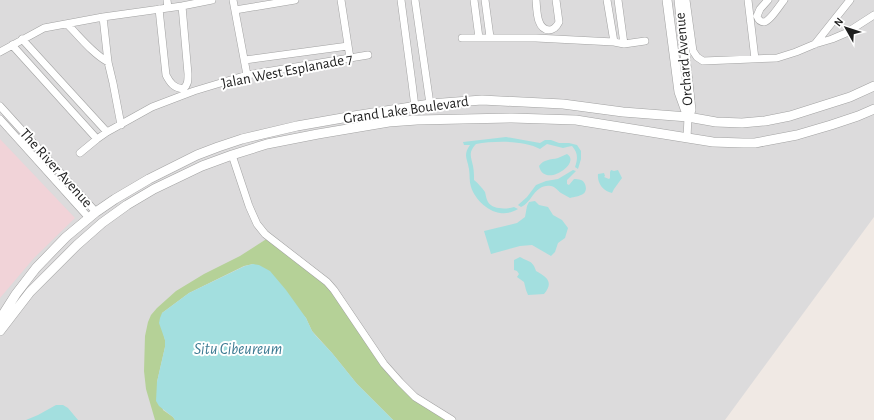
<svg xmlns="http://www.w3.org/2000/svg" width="874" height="420" viewBox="0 0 874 420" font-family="'Alegreya Sans',sans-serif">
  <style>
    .residential { fill: #dcdbdc }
    .commercial { fill: #f1d3d8 }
    .forest { fill: #b5d197 }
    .water { fill: #a3dfdf }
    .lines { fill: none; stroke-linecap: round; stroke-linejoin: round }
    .minor-casing { stroke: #a2a2a2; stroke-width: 8 }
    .tertiary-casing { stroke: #a2a2a2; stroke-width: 10 }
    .minor { stroke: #fff; stroke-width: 7 }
    .tertiary { stroke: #fff; stroke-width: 9 }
    .labels { text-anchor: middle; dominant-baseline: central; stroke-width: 4; stroke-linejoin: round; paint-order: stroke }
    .street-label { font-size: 15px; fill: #1e1e1e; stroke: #fff }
    .water-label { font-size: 16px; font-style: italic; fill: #3c7a92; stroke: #fff }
  </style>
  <rect width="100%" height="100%" fill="#f0e9e4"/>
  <path class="residential" d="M0,0h874v217l-149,203h-725z"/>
  <path class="commercial" d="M0,139l75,79 -41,40 -34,40z"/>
  <path class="forest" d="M268,238l59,44 73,100 52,38h-59l-36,-36 -25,-31 -20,-22 -6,-13 -8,-9 -45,-45 -9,2 -55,27 -27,20 1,19 2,8v7l-8,35 6,28 10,7 2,3h-20l-9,-31 -2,-18 1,-35 3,-14 3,-7 6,-7 19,-17 28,-17 36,-18z"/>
  <path class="water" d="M506,137l34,6 5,-3h6l8,3h10l8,2 4,6v8l-3,10 -3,-2c3,-9 3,-14 -3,-21l-5,1 -4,1 -16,-4 -7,5c-16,-9 -46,-8 -64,-5 -8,9 -5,12 -3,22 1,5 1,10 1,14 4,3 8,8 11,12 1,3 1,7 3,10 5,8 19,7 26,5l4,2c-5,3 -11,5 -18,4 -13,-2 -25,-14 -29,-26 -2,-6 -1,-12 -2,-18 -2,-11 -6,-14 1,-24h-6l-1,-3z
    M567,154c15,9 -23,35 -28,12 5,-7 11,-6 19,-8 3,-1 6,-3 9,-4z
    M573,170l3,1 -9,9v4l2,1 5,-6c2,0 5,0 7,1 5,2 7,11 2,14 -3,2 -9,3 -13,4 -3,-2 -6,-3 -9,-5 -3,-2 -5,-6 -10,-7 -17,-2 -18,16 -30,21l-3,-2 9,-8 9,-12 10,-4 12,-2z
    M611,170l3,1 4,-1 4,8 -8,11 -2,4c-9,-2 -15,-10 -14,-19l6,-1 1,3 -1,1 5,2 1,-1v-6z
    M535,201l4,4 9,2 5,8 9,5 6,8 -3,10 -7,5 -3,9 -4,4 -19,-11 -12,1 -29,8 -7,-23 33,-8 8,-6 2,-11 2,-4z
    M520,257c8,5 13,3 16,14 11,6 18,11 8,23l-16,1 -2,-5 -2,-8 -7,-5 2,-3 -2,-3 -3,-1v-10z
    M253,264l6,1 11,6 16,19 20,28 6,13 4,5 16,17 25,31 36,36h-218l-2,-3 -14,-11 -3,-5 1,-19 8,-35v-7l-6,-17 1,-5 2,-5 27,-20 56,-27z
    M56,405h7l5,3 10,12h-52l12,-5z"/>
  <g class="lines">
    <g class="minor-casing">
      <path id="minor" d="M167,0l1,8
        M233,0l14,75
        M341,0l9,58
        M401,0l11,83 3,24
        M415,0l15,104
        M474,0l5,38
        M485,0l5,37
        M536,0c1,9 0,29 13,30 5,0 8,-4 10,-8l-3,-22
        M607,0l7,42
        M618,0l6,44
        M686,0l7,51 4,6 6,4 74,-3 19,-6 19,-8 17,-5 14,-6 28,-18
        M748,0l7,59
        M768,0l-8,9 -3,7c1,3 3,6 7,6 6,-1 16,-17 20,-22
        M159,9l7,66c4,8 8,13 17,14 5,-4 5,-8 5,-15l-6,-68
        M235,10l60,-10
        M103,17l5,45 5,21 8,42
        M67,24c13,13 25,29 41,38
        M462,38h74l78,4 10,2 21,-3
        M22,39l85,93
        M815,44l35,-44
        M12,45l85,94
        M0,52l44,-24 59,-11 79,-11 30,-6
        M245,60l103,-14
        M0,106l96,106
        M0,119l89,99
        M687,138l1,-21
        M80,153l17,-14 10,-7 45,-25 42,-16 53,-16 121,-20
        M232,155l17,51 8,18 8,10 62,48 7,8 50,74 16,18 15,15 37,23"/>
    </g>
    <g class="tertiary-casing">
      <path id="tertiary" d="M667,0l12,92 9,25
        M679,0l12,110 -3,6
        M0,319l16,-25 20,-26 30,-31 30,-25 19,-13 34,-20 48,-24 21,-8 24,-8 55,-13 57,-10 76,-12 52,-4 81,4 60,8 65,5 28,5 26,1 23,-2 25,-5 60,-19 24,-11
        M0,331l30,-39 47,-47 25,-22 25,-18 27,-16 48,-23 30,-11 35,-11 51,-10 71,-12 28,-2 95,-2 64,2 137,22 30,1h12l42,-8 34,-10 27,-9 16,-7"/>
    </g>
    <use href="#minor" class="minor"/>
    <use href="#tertiary" class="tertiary"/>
  </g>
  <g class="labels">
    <g class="street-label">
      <text transform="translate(684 59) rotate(-95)">Orchard Avenue</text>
      <text transform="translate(287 71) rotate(-11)">Jalan West Esplanade 7</text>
      <text transform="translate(406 110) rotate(-8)">Grand Lake Boulevard</text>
      <text transform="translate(56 168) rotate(48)">The River Avenue</text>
    </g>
    <g class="water-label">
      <text x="238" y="349">Situ Cibeureum</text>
    </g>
  </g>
  <g transform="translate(846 28) rotate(309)" stroke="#ffffff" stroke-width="3" paint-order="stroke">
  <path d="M0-3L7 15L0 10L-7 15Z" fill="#1e1e1e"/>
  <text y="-6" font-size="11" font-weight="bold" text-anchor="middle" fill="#1e1e1e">N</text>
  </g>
</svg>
